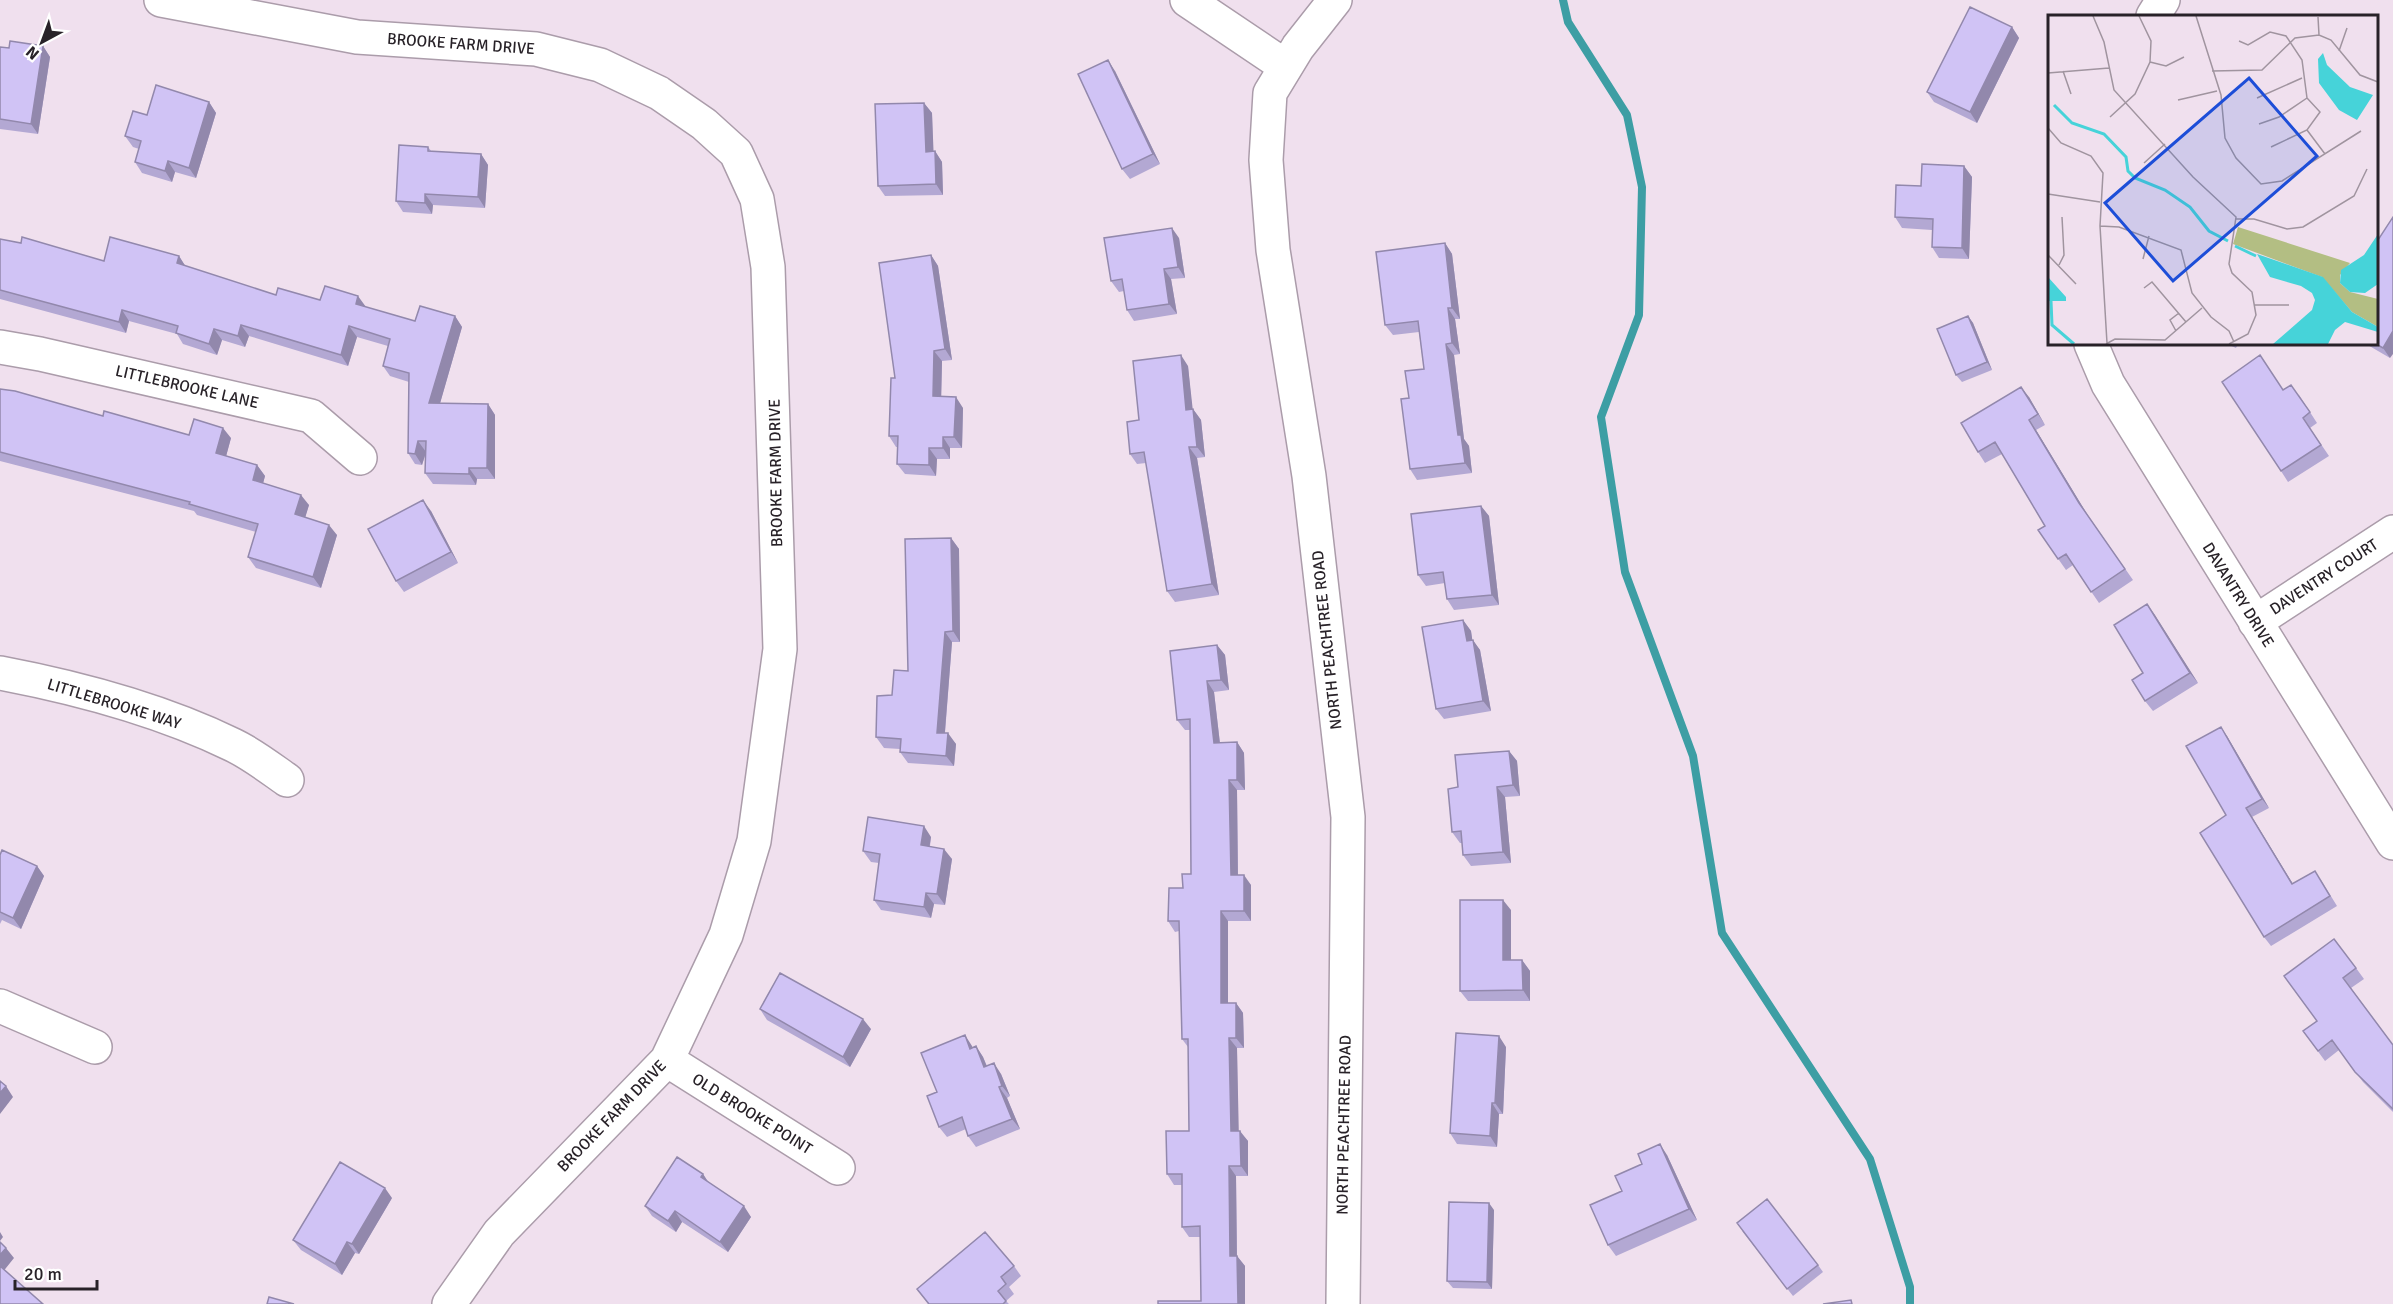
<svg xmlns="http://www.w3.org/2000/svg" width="2393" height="1304" viewBox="0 0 2393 1304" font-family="Signika,sans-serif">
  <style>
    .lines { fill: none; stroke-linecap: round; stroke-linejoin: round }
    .stream { stroke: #3d9ea4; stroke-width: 8 }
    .street-casing { stroke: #ab9caa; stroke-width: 36 }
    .street { stroke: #fff; stroke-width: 33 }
    .wall { fill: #b3a8d3 }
    .shaded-wall { fill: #9288ac }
    .building { fill: #d0c3f5; stroke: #9288ac; stroke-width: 1.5 }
    .labels { text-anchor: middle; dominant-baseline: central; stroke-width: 6; stroke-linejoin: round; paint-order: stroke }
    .street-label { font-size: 16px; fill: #282228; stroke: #fff }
    .inset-river { fill: none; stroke: #46d3d9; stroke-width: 3 }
    .inset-road { fill: none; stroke: #a0949f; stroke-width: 1.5 }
    .view { fill: #1d4ed8; fill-opacity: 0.15; stroke: #1d4ed8; stroke-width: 3 }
    .inset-edge { fill: none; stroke: #282228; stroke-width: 3 }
  </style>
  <rect width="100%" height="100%" fill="#f0e0ee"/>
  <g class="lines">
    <path class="stream" d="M1563,0l5,22 59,93 15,72 -3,128 -38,102 24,155 68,184 29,177 148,226 40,128v17"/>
    <g class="street-casing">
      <path id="street" d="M161,0l196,37 179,12 64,16 59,28 45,31 32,29 21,46 11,68 12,382 -26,192 -28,94 -59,125 -168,173 -50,71
        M1187,0l98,66
        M1335,0l-37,47 -28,46 -4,67 7,90 36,226 39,341 -5,487
        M2153,16l10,-16
        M2091,344l17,40 285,459
        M0,347l40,7 271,62 49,42
        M2255,622l138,-90
        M0,673c79,15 161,37 233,72 19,9 37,23 54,35
        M0,1006l95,41
        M667,1060l171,108"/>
    </g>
    <use href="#street" class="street"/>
  </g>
  <path class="wall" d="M2012,27l7,11 -42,85 -43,-21 -7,-10z
    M43,46l7,11 -12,77 -38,-5v-82l9,1z
    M1115,71l45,93 -30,15 -8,-10z
    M209,102l7,11 -20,65 -21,-6 -3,10 -30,-9 -7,-11 4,-13 -6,-2 -8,-11 22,-21z
    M924,103l8,10 1,38h2l7,11 1,33 -58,1 -7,-10z
    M428,147l4,5 49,2 7,11 -3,43 -52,-3 -1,9 -29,-2 -7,-11z
    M1964,166l8,11 -3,82 -30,-1 -7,-11v-17l-30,-2 -7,-11 26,-31z
    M1179,238l6,40 -14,1 6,35 -43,7 -7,-11 -3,-19 -5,1 -8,-11z
    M0,239l104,22 75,-5 6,10 91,29 90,12 49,14 40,-5 7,11 -22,76 48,1 7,11v64h-18l-1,6 -43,-1 -8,-11 1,-20 -4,12 -7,-1 -7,-11 1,-71 -19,-6 -7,-10 5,-20 -31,-9 -9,29 -99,-30 -4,11 -23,-7 -5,15 -34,-11 -6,-10 -48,-13 -3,12 -126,-34z
    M1445,243l7,11 8,65h-5l5,35 -6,1 10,84 5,7 3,27 -55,7 -7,-11 -1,-71 15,-29 -5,-37 -26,3 -8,-10z
    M2376,243l14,115 -24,-14h10z
    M931,255l7,11 14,94 -10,1 -1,35 22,12 -1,40h-12v11h-13l-1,17 -31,-2 -8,-10 1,-17h-2l-7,-11 6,-58z
    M1968,316l5,7 19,47 -30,12 -6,-7z
    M2227,344h11l-2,4z
    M1188,366l4,43h1l8,11 4,37 -8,1 22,137 -44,7 -8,-11 -21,-128 -9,1 -7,-10 9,-34z
    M0,389l103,27 86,19 42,3 -5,18 31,9 8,11 -2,7 46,22 -4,12 32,18 -16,53 -65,-20 -8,-11 8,-25 -59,-17 -3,-4 -194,-50z
    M2284,390l15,5 18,28 -7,5 19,28 -41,26 -7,-11z
    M2029,397l16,28 -9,5 51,84 46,66 -34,23 -26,-38 -7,5 -28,-40 7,-4 -43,-72 -17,9 -7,-11z
    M1481,506l8,10 10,89 -45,5 -7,-11 -2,-16 -19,3 -8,-11z
    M431,511l27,52 -54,29 -8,-11z
    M951,538l8,11 1,93h-8l-7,91 11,11 -2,22 -46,-3 -8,-11v-3l-16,-1 -8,-11 16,-42 16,-24z
    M2147,604l51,79 -45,28 -8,-10 -2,-28z
    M1463,620l8,11 1,9 8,10 11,61 -47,8 -8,-10z
    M1217,645l8,10 4,35 -15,2 6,51 17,-1 7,11 1,37h-8l1,85 13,10v36h-23v82h8l7,10 1,35h-7l1,83 10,10v35h-12l1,80 8,10 -44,35 -1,-64h-11l-7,-10v-42h-8l-7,-11 22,-43 -1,-84 -6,-8 -3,-108 -4,1 -7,-11 15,-33 8,-14 -1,-144h-5l-8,-10z
    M2227,736l42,72 -17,9 41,67 28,-4 16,26 -66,40 -7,-9 -38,-122z
    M1509,751l8,10 3,35 -15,1 6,66 -40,3 -8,-11 -1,-12h-2l-8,-11 6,-45z
    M931,837l-1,9 22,13 -7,46 -11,-1 -3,14 -50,-8 -7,-10 5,-37 -8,-1 -8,-11z
    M0,855l37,11 7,10 -23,53 -19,-9 -2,4z
    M1511,910v50h11l8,11v30h-62l-8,-10z
    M2356,968l8,11 -13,9 42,57v67l-30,-30 -24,-32 -14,11 -22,-30 14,-10 -33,-45z
    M760,1009l111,20 -21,38 -83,-47z
    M976,1046l7,11 4,9 14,8 9,22 -3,2 13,31 -44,18 -8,-11 -2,-7 -19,8 -8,-10 -2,-35 36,-45z
    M1506,1047l-3,67h-4l-2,33 -40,-3 -7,-11z
    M1667,1155l30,65 -81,36 -8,-11z
    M703,1174l6,9 42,34 -23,35 -46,-30 -6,10 -24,-16 -7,-10z
    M392,1198l-33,56 -4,-1 -13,22 -41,-25 -8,-10z
    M1494,1210l-2,79 -39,-1 -6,-7z
    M1742,1231l76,34 5,7 -30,24z
    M1014,1266l7,10 -12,11 5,7 -8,7 3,3h-81l-11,-15z"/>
  <path class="shaded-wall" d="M2012,27l7,11 -42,85 -7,-11z
    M43,46l7,11 -12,77 -7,-10z
    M1108,60l7,11 45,93 -7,-10z
    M209,102l7,11 -20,65 -7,-10z
    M924,103l8,10 2,50 -8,-11z
    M935,151l7,11 1,33 -7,-11z
    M481,154l7,11 -3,43 -7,-11z
    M168,161l7,11 -3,10 -7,-11z
    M1964,166l8,11 -3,82 -7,-11z
    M425,194l8,11 -1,9 -7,-11z
    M1172,228l7,10 6,40 -7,-11z
    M1445,243l7,11 8,65 -8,-11z
    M931,255l7,11 14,94 -7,-11z
    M179,256l7,11 -9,-4z
    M1164,269l7,10 6,35 -8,-10z
    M358,296l8,11 -10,-3z
    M1448,308l7,11 5,35 -8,-11z
    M122,310l7,11 -3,12 -7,-11z
    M455,316l7,11 -25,87 -8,-11z
    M1968,316l5,7 19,47 -5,-8z
    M241,325l8,11 -4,11 -7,-11z
    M349,326l8,11 -9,29 -7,-11z
    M214,329l8,11 -5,15 -8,-11z
    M2393,331v23l-3,4 -7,-10z
    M1446,344l8,11 10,84 5,7 3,27 -7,-10 -7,-28z
    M934,351l8,10 -1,46 -8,-11z
    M1181,355l7,11 6,55 -8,-11z
    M2021,387l8,10 16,28 -7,-11z
    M956,397l7,11 -1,40 -8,-11z
    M488,404l7,11v64l-8,-11z
    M1193,409l8,11 4,37 -8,-10z
    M2029,420l7,10 51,84 -8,-11z
    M223,428l8,10 -7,26 -8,-11z
    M943,437l7,11v11l-7,-11z
    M418,441l8,11 -4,13 -7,-11z
    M1189,447l8,11 22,137 -7,-11z
    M929,448l8,11 -1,17 -7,-11z
    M257,465l8,11 -4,15 -8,-11z
    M469,468l8,11 -1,6 -7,-11z
    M301,495l8,10 -6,20 -8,-11z
    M423,500l8,11 27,52 -7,-11z
    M1481,506l8,10 10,89 -7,-10z
    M329,525l8,10 -16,53 -8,-11z
    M951,538l8,11 1,93 -7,-11z
    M2147,604l8,11 43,68 -8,-10z
    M1463,620l8,11 3,20 -7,-10z
    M945,632l7,10 -8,101 -7,-10z
    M1473,640l7,10 11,61 -8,-10z
    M1217,645l8,10 4,35 -8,-10z
    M1207,681l7,11 7,61 -7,-10z
    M2221,727l6,9 42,72 -7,-9z
    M948,733l8,11 -2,22 -8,-10z
    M1237,742l7,11 1,37 -8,-10z
    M1509,751l8,10 3,35 -7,-11z
    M1229,780l8,10 1,95 -7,-10z
    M1497,787l8,10 6,66 -8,-11z
    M2246,808l6,9 47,77 -7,-10z
    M924,826l7,11 -3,19 -7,-11z
    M944,849l8,10 -7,46 -8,-11z
    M37,866l7,10 -23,53 -8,-11z
    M1244,875l7,10v36l-7,-10z
    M926,893l8,11 -3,14 -7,-11z
    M1503,900l8,10v61l-8,-11z
    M1221,911l7,10v92l-7,-10z
    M1522,960l8,11v30l-7,-11z
    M1236,1003l7,10 1,35 -8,-10z
    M863,1019l8,10 -21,38 -7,-10z
    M965,1035l7,11 6,13 -8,-10z
    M1499,1036l7,11 -3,67 -8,-11z
    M1229,1038l8,10 2,93 -8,-10z
    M976,1046l7,11 8,20 -7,-10z
    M994,1063l7,11 9,22 -8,-10z
    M6,1086l7,11 -13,17v-21z
    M999,1087l8,11 13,31 -8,-10z
    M1492,1103l7,11 -2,33 -7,-11z
    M1240,1131l8,10v35l-7,-10z
    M1660,1144l7,11 30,65 -8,-11z
    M1229,1166l7,10 1,90 -7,-10z
    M703,1174l7,11 -9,-8z
    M385,1188l7,10 -33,56 -7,-10z
    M1489,1203l5,7 -2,79 -5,-7z
    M744,1206l7,11 -23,35 -8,-10z
    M675,1211l7,11 -6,10 -8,-11z
    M0,1232l3,5 -3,4z
    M347,1242l8,11 -13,22 -7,-11z
    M6,1248l8,10 -12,15 -2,-4v-14z
    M1237,1256l8,10v38h-7z"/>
  <path class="building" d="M1970,7l42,20 -42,85 -43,-20z
    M10,41l33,5 -12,78 -31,-5v-72l9,1z
    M1108,60l45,94 -31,15 -44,-95z
    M156,85l53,17 -20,66 -21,-7 -3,10 -30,-9 6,-21 -16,-5 8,-25 14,4z
    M924,103l2,49 9,-1 1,33 -58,2 -3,-82z
    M399,145l29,2v4l53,3 -3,43 -53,-3v9l-29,-2z
    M1922,164l42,2 -2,82 -30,-1 1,-28 -38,-2 1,-32 25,1z
    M2393,217v114l-10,17 -7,-4v-101z
    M1172,228l6,39 -14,2 5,35 -42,6 -5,-31 -11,2 -7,-43z
    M22,237l82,24 6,-24 69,19 -2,7 99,32 2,-7 42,12 5,-14 33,10 -2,8 59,17 5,-15 35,10 -26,87 59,1 -1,64h-18v6l-44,-1 1,-32h-8l-3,13 -7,-1 1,-80 -26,-7 7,-27 -41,-13 -8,29 -100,-30 -3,11 -24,-7 -5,15 -33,-11 2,-7 -56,-16 -3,12 -119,-32v-51l21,4z
    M1445,243l7,65h-4l4,35 -6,1 12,91h3l4,28 -55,6 -9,-70 8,-1 -4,-27 19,-2 -6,-48 -33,4 -9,-73z
    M931,255l14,94 -11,2 -1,45 23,1 -2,40h-11v11h-14v17l-32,-1 1,-28h-9l2,-58h4l-16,-115z
    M1968,316l19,46 -31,13 -19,-46z
    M1181,355l5,55 7,-1 4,38h-8l23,137 -45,7 -23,-139 -14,2 -3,-32 12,-2 -6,-59z
    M2260,355l23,35 8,-5 19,27 -7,6 18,27 -40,26 -59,-89z
    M2021,387l17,27 -9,6 50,83 46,66 -34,23 -25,-38 -8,5 -20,-29 7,-4 -50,-84 -17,10 -17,-29z
    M0,389l15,2 88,25 1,-5 85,24 5,-16 29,9 -7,25 41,12 -4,15 48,15 -6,19 34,11 -16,52 -65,-20 10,-33 -69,-20 1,-2 -190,-50z
    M423,500l28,52 -55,29 -28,-52z
    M1481,506l11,89 -45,4 -4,-27 -25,3 -7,-61z
    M951,538l2,93 -8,1 -8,101h11l-2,23 -46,-4 1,-13 -25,-2 1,-41 15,-1 2,-25 14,1 -3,-132z
    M2147,604l43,69 -45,28 -13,-21 11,-7 -29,-48z
    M1463,620l4,21 6,-1 10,61 -47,8 -14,-82z
    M1217,645l4,35 -14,1 7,62 23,-1v38h-8l2,95h13v36h-23v92h15v35h-7l2,93h9l1,35h-12l1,90h7l1,48h-80v-3h43l-1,-75 -18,1v-53h-15l-1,-43h23l-1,-92h-6l-3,-118h-11l1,-33h14l-1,-14h9l-1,-155 -13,1 -7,-69z
    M2221,727l41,72 -16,9 46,76 23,-13 15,25 -66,41 -64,-104 26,-18 -40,-69z
    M1509,751l4,34 -16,2 6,65 -40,3 -2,-24 -9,1 -4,-43 10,-2 -3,-32z
    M868,817l56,9 -3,19 23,4 -7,45 -11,-1 -2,14 -50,-7 6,-46 -17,-3z
    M2,850l35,16 -24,52 -13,-6v-57z
    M1460,900h43v60h19l1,30 -63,1z
    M2334,939l22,29 -13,10 50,67v64l-38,-37 -23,-32 -14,11 -15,-20 14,-10 -33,-45z
    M780,973l83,46 -20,38 -83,-48z
    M1456,1033l43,3 -4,67h-3l-2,33 -40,-3z
    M965,1035l5,14 6,-3 8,21 10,-4 8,23 -3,1 13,32 -44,17 -6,-19 -23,10 -12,-31 10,-4 -16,-39z
    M0,1081l6,5 -6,7z
    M1660,1144l29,65 -81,36 -18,-40 32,-14 -7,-15 27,-12 -4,-10z
    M677,1157l26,17 -2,3 43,29 -24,36 -45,-31 -7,10 -23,-15z
    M340,1162l45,26 -33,56 -5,-2 -12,22 -42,-24z
    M1767,1199l51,66 -31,24 -50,-66z
    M1449,1202l40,1 -2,79 -40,-1z
    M985,1232l29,34 -13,11 5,7 -8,7 8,10 -3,3h-74l-12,-15z
    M0,1242l6,6 -6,7z
    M0,1266l43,38h-43z
    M269,1297l25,7h-27z
    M1851,1300l1,4h-29z"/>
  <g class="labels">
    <g class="street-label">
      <text transform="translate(461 44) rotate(4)">BROOKE FARM DRIVE</text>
      <text transform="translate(187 387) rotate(13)">LITTLEBROOKE LANE</text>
      <text transform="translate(776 473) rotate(-91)">BROOKE FARM DRIVE</text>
      <text transform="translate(2324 577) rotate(-33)">DAVENTRY COURT</text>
      <text transform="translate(2238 595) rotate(58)">DAVANTRY DRIVE</text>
      <text transform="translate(1327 640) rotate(-96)">NORTH PEACHTREE ROAD</text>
      <text transform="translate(114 704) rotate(17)">LITTLEBROOKE WAY</text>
      <text transform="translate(752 1114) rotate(32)">OLD BROOKE POINT</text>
      <text transform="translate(612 1116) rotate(-46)">BROOKE FARM DRIVE</text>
      <text transform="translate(1344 1125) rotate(-89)">NORTH PEACHTREE ROAD</text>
    </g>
  </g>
  <g transform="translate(2048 15)">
    <rect width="330" height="330" fill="#f0e0ee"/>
    <path d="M190,212l112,36 -10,12v8l10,9 28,7v28l-26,-15 -30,-35 -89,-33z" fill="#b3be83"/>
    <path d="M275,38l4,12 23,22 23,8 -16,25 -18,-10 -20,-27 -1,-24zM330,219v50l-13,9 -15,-1 -10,-9 1,-13 23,-15zM209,239l66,23 29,35 26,15v5l-33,-10 -10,8 -7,14h-55l39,-34 3,-10 -3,-7 -11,-7 -31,-9zM0,262l18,20v4h-18z" fill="#46d3d9"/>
    <path class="inset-river" d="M6,90l18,18 32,11 22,23 2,14 7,7 30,12 25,17 19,24 19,10M187,231l21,10M3,286l1,24 22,19"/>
    <path class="inset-road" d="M45,1l11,26 10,48 79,87 43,40 -7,47 3,9 20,19 4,23 -8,19 -19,10M148,1l25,79 4,43 11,20 25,26 21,-3 79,-50M270,2l1,18M191,26l9,4 22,-13 16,4 16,24 5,38 13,14 -13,18 -36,17M291,36l8,-23M102,47l16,4 18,-9M15,56l8,23M164,56l50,-1 33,-32 24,-3 12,5 29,35 18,7M0,58l61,-5M209,83l45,-20M130,85l39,-9M62,102l25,-23 15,-32 1,-21 -12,-25M211,109l20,-7 28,-19M0,113l13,15 30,13 12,17 -3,53 7,117M259,115l18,24M96,148l21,-19M0,179l52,8M188,204h18l33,10 16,-2 51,-31 13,-27M52,211l19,1 62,23 11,43 19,24 18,14 5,11M0,240l28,29M95,244l6,-23M11,250l5,-10 -2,-38M96,273l8,-6 34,40M206,290h35M128,316l-6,-11 9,-7M58,329l9,-5 50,1 37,-32"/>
    <path class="view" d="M201,63l68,78 -144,125 -68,-78z"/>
    <rect width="330" height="330" class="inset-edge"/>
  </g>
  <g transform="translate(42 42) rotate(221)" stroke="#ffffff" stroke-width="4.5" paint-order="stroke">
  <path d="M0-4.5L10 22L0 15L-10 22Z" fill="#282228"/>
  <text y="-9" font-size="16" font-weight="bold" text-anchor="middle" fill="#282228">N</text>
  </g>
  <path d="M15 1280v9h82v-9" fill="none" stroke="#282228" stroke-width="3"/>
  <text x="24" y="1280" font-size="18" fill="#282228" stroke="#ffffff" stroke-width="4.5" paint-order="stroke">20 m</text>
</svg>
